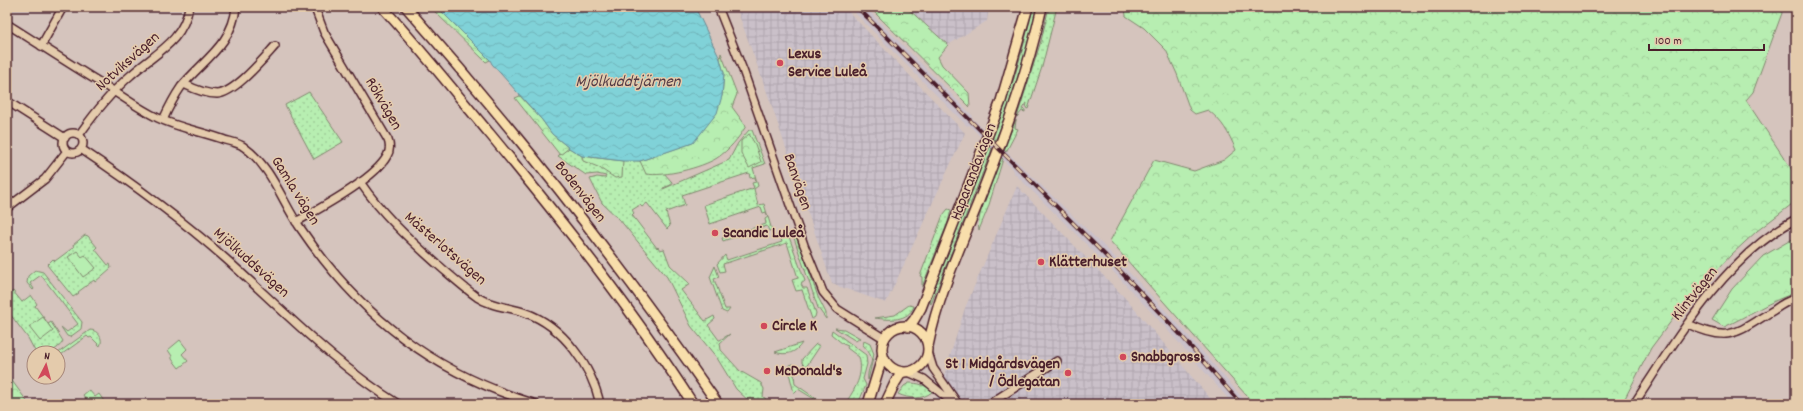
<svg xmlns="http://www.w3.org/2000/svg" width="1803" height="411" viewBox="0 0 1803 411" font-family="Dekko,sans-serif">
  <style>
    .built { fill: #cac0c9 }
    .industrial { fill: url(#industrial-grid) }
    .grass { fill: url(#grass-dots); stroke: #80866e }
    .forest { fill: url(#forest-crowns); stroke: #80866e }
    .park { fill: #b7eeb1; stroke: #80866e }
    .water { fill: url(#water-waves); stroke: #6a8a93 }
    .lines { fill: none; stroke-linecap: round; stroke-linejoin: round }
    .minor-casing { stroke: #4a1f2b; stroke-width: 10 }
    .major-casing { stroke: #4a1f2b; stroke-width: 12 }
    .minor { stroke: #e4cbac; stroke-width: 7 }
    .major { stroke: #f8deab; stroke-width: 9 }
    .rail-casing { stroke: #4a1f2b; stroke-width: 4 }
    .rail { stroke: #e4cbac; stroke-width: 2.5; stroke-dasharray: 8; stroke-linecap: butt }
    .poi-dot { fill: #d1495b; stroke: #e4cbac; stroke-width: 1.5 }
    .labels { text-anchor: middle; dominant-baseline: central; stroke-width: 3; stroke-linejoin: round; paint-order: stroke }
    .poi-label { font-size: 16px; font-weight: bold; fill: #4a1f2b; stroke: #e4cbac; text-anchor: start }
    .street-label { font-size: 16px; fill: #4a1f2b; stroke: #e4cbac }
    .water-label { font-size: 17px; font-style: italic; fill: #523a45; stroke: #e4cbac }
  </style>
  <defs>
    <pattern id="industrial-grid" width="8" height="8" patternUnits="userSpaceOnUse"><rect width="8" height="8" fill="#cac0c9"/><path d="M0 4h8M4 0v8" fill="none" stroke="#afa5ad"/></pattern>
    <pattern id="grass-dots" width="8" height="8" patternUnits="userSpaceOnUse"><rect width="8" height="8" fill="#b7eeb1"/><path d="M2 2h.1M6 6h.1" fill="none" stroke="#9fcc98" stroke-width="1.8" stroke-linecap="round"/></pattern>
    <pattern id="forest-crowns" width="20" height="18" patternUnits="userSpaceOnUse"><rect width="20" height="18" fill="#b7eeb1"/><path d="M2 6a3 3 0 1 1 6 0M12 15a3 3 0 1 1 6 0" fill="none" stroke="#9fcc98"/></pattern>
    <pattern id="water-waves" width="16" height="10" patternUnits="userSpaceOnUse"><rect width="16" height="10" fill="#80d2d8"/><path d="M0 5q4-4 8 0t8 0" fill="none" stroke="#70b4ba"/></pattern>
  </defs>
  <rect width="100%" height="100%" fill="#d5c4bd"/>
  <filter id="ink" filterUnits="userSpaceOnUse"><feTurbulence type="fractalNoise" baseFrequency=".025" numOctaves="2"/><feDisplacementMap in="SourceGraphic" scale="8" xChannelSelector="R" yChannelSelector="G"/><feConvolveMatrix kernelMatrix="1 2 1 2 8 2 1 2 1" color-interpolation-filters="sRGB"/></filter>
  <g filter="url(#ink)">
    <path class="built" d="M849,7h16l108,109 -1,2 137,133 73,77 66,76h-15l-78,-88 -54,-57 -87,-86v-2l-45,-46 -2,1z"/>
    <path class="industrial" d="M736,7h108l121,126 -79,170 -54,-19 -63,-186z
      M906,7h83l-2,14 -39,24z
      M1017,186l109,113 89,105h-280l30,-96z"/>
    <path class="grass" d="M1033,7h4c-10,46 -23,90 -42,134l-3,-3c18,-43 31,-86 41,-131z
      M1049,7h8l-15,60 -14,42 -2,-1 1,-5 -2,1 -3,5 3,1v2l-3,-1 -5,6 24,-76z
      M309,92l34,50 -29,17 -29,-54z
      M1016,120l-1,8 3,1 -12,23 -3,-3z
      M749,130h3l13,34 -12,4 5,18 -4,3 4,16 6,-1 8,26 -3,1 -2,-5 -44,15 -1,-3 44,-14 -1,-5 3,-2 -2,-5 -3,1 -2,-6 -51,17 -6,-19 50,-17 -2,-5 4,-1 -1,-5 -5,1 -1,-5 -67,22 3,10 -19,7 4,14 -3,3 -20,-26 -5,4 -2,-2 -8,5 2,3 -2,2 25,33 1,-1 2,3 4,-1 6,16 20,19 -9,6 24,31 9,-5 1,3 -7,6 11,15h1l10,-6 -10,9 1,7 19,21 21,12 3,6 -1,8 2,1 2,4 8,2h-23l-16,-15 -19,-31 -26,-32 -24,-49 -48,-58 -17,-16 -12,-24 7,-2 8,1 1,-2 -9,-2 -11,1 -28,-19 11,-8 13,8 58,5 23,11 9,10 -1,3 -8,3v1l66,-29 9,-17z
      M989,146l3,3 -61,155 -1,-1 6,-21z
      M1001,157l2,2 -15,49 -9,22c-4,-13 16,-59 22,-73z
      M948,209l3,1 -3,12 -26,65v-10l-2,-1 23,-61z
      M788,234l17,47 -4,3 2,4h4l9,25 -1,4 -3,2 -10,-29 -6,1 -4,-11 6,-2 -11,-35 -64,21 2,7 -5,1 -3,-8 8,-9 2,5 55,-18 -2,-6z
      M85,235l3,1 9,11 -2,2 13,16 2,-1 1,4 -16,14 -1,-2 -16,12 1,1 -6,4 -26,-32 6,-6 2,2 19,-14 -1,-2z
      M793,235l6,6 19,56 8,16v6l-8,-11z
      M715,266l4,11 -5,2 11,30h5l-3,4 -5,-2 -12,-34z
      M35,270l8,2 39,50 -1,7 -11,8 -3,-1 -6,-9 6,5 11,-8 -37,-49 -11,8 4,6 -1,1 -6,-7 1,-7z
      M13,291l9,11 9,-7 6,9 -2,2 12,16 -5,-4 11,13 -5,-7 3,-2 12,19c-5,10 -16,12 -27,12l-8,-15 -21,-28v-15z
      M909,305l5,1c-6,16 -25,14 -39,12l20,-3z
      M835,328l9,1 16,9 -4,3z
      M90,330c8,0 14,9 10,16l-9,-9 -2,1 -2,-2 -29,21v-4z
      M832,330l34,25 1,9 -4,15 3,6 -8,19h-13c10,-15 19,-29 14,-47l-12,-9 1,-2 -5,-2 -12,-10z
      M864,341l6,3 4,10 -6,26c-2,-18 12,-16 -5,-35z
      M802,343c-6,10 -16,13 -27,9z
      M816,344l4,2 -14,21 -4,-4v-4z
      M793,364l2,20 29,20h-5v-2l-21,-13 -4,4 -5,-20 1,-8z
      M909,383c9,0 16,2 23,7v2c-10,8 -23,7 -34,2l6,-8z"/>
    <path class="forest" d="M430,7h7l53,53 -4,2z
      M869,7h37l42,38 -10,12 4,8 27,28 1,14z
      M1125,7h655l2,6 -29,79 -7,8 50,76v25l-39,30 -26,24 -56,61 -24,32 -29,56h-368l-144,-163 44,-81 40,11 30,-11 12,-10c-8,-18 -13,-28 -28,-40l-13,4 -5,-4 -13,-36 -11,-24 -22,-22 -18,-12z
      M721,53l16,41 -5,13 14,19c-7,12 -17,24 -29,32 -16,10 -53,19 -71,16l-6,-13 52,-18 30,-47 2,-23 -4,-14z
      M520,96l22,24 10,14 17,14 -9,7 -45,-57z
      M749,134l6,10 6,18 -12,6 -8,-15v-12z
      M582,156l41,5 -1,16 -7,1 -17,-11 -15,-6z
      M1796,237v56c-25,7 -48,23 -72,34l-12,-7 20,-31 31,-33z
      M7,374l22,30h-22z"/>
    <path class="park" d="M77,251l5,6 3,-2 11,13 -13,9 -15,-20z
      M43,317l10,14 -13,10 -11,-14z
      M180,340l7,9 -5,5 6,7 -9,7 -7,-9v-3l-4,-6z
      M89,390l6,7 4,-3 7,10h-20l2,-2 -5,-7z"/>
    <path class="water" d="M437,7h258l25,52 4,14 -2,23 -5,17 -24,30 -53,18h-17l-41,-5 -13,-8 -17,-14 -10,-14 -50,-56 -2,-4z"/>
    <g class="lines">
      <g class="minor-casing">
        <path id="minor" d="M718,7l25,63 61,175 19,47 14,17 48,30
          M7,24c32,20 64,41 97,61 18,11 35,24 54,33 21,10 45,14 67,22 7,2 14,3 19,7 28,20 38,55 57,82 60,88 133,144 235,175
          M41,46l22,-39
          M184,84c10,5 22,10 33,10 18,-1 46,-35 58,-48
          M7,101l58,37
          M163,120c5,-11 11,-23 18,-33 21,-26 52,-43 55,-80
          M63 143a10 10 0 1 1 20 0a10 10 0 1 1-20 0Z
          M79,135c15,-21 32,-43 52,-60 24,-22 52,-33 58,-68
          M81,149c51,34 100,70 145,110 56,50 108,105 172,145
          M360,182c22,32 49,57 77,82 13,11 26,23 40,33 15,10 33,10 49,16 37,13 66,54 74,91
          M7,208l38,-29 22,-28
          M296,222c24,-14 79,-43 91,-66 3,-5 3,-11 1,-16l-64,-108 -8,-21
          M1688,324c43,20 49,8 86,-14 7,-5 14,-10 22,-11
          M928,352l5,16 25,36
          M908,372l16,7 30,25
          M989,404l68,-43
          M1634,404c44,-67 89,-145 162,-185"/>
      </g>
      <g class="major-casing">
        <path id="major" d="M382,7c38,41 72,84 108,127 72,87 142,175 203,270
          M406,7c112,126 216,259 312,397
          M882 349a23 23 0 1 1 46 0a23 23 0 1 1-46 0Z
          M908,327l6,-7 7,-12 80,-207 27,-94
          M928,346c10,-50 31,-96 50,-143 25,-64 49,-128 64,-196
          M868,404l15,-49
          M885,404l10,-21 7,-11"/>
      </g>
      <use href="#minor" class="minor"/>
      <use href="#major" class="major"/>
      <g class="rail-casing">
        <path id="rail" d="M857,7l248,248 73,77 63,72"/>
      </g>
      <use href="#rail" class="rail"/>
    </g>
  </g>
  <g class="poi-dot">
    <circle cx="780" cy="63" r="4"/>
    <circle cx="715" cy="233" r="4"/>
    <circle cx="1041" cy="262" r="4"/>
    <circle cx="764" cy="326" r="4"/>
    <circle cx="1123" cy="357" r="4"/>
    <circle cx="767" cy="371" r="4"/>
    <circle cx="1068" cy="373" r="4"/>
  </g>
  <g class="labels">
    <g class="poi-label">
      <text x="788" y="54">Lexus<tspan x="788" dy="18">Service Luleå</tspan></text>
      <text x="723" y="233">Scandic Luleå</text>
      <text x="1049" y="262">Klätterhuset</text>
      <text x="772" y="326">Circle K</text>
      <text x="1131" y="357">Snabbgross</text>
      <text x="1060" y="364" text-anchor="end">St 1 Midgårdsvägen<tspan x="1060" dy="18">/ Ödlegatan</tspan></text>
      <text x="775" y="371">McDonald's</text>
    </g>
    <g class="street-label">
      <text transform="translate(128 62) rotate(-42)">Notviksvägen</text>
      <text transform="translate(383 104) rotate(60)">Rökvägen</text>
      <text transform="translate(974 172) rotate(-69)">Haparandavägen</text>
      <text transform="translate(797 182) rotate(71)">Banvägen</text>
      <text transform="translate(295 191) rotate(58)">Gamla vägen</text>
      <text transform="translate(580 192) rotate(52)">Bodenvägen</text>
      <text transform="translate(445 249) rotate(41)">Mästerlotsvägen</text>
      <text transform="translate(251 263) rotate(42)">Mjölkuddsvägen</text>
      <text transform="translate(1695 294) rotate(-51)">Klintvägen</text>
    </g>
    <g class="water-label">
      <text x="628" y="83">Mjölkuddtjärnen</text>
    </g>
  </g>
  <rect width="1803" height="411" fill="none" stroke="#e4cbac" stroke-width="24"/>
  <rect x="12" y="12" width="1779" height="387" fill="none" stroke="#4a1f2b" stroke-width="1.5" filter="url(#ink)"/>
  <g transform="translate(46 365) rotate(6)"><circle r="19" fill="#e4cbac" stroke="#a68678"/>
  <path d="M0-3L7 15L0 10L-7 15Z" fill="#d1495b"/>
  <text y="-6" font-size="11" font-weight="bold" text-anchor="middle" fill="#4a1f2b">N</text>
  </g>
  <path d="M1649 44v6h115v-6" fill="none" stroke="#4a1f2b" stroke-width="2"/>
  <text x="1655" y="44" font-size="12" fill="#4a1f2b" stroke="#e4cbac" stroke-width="3" paint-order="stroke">100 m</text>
</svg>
